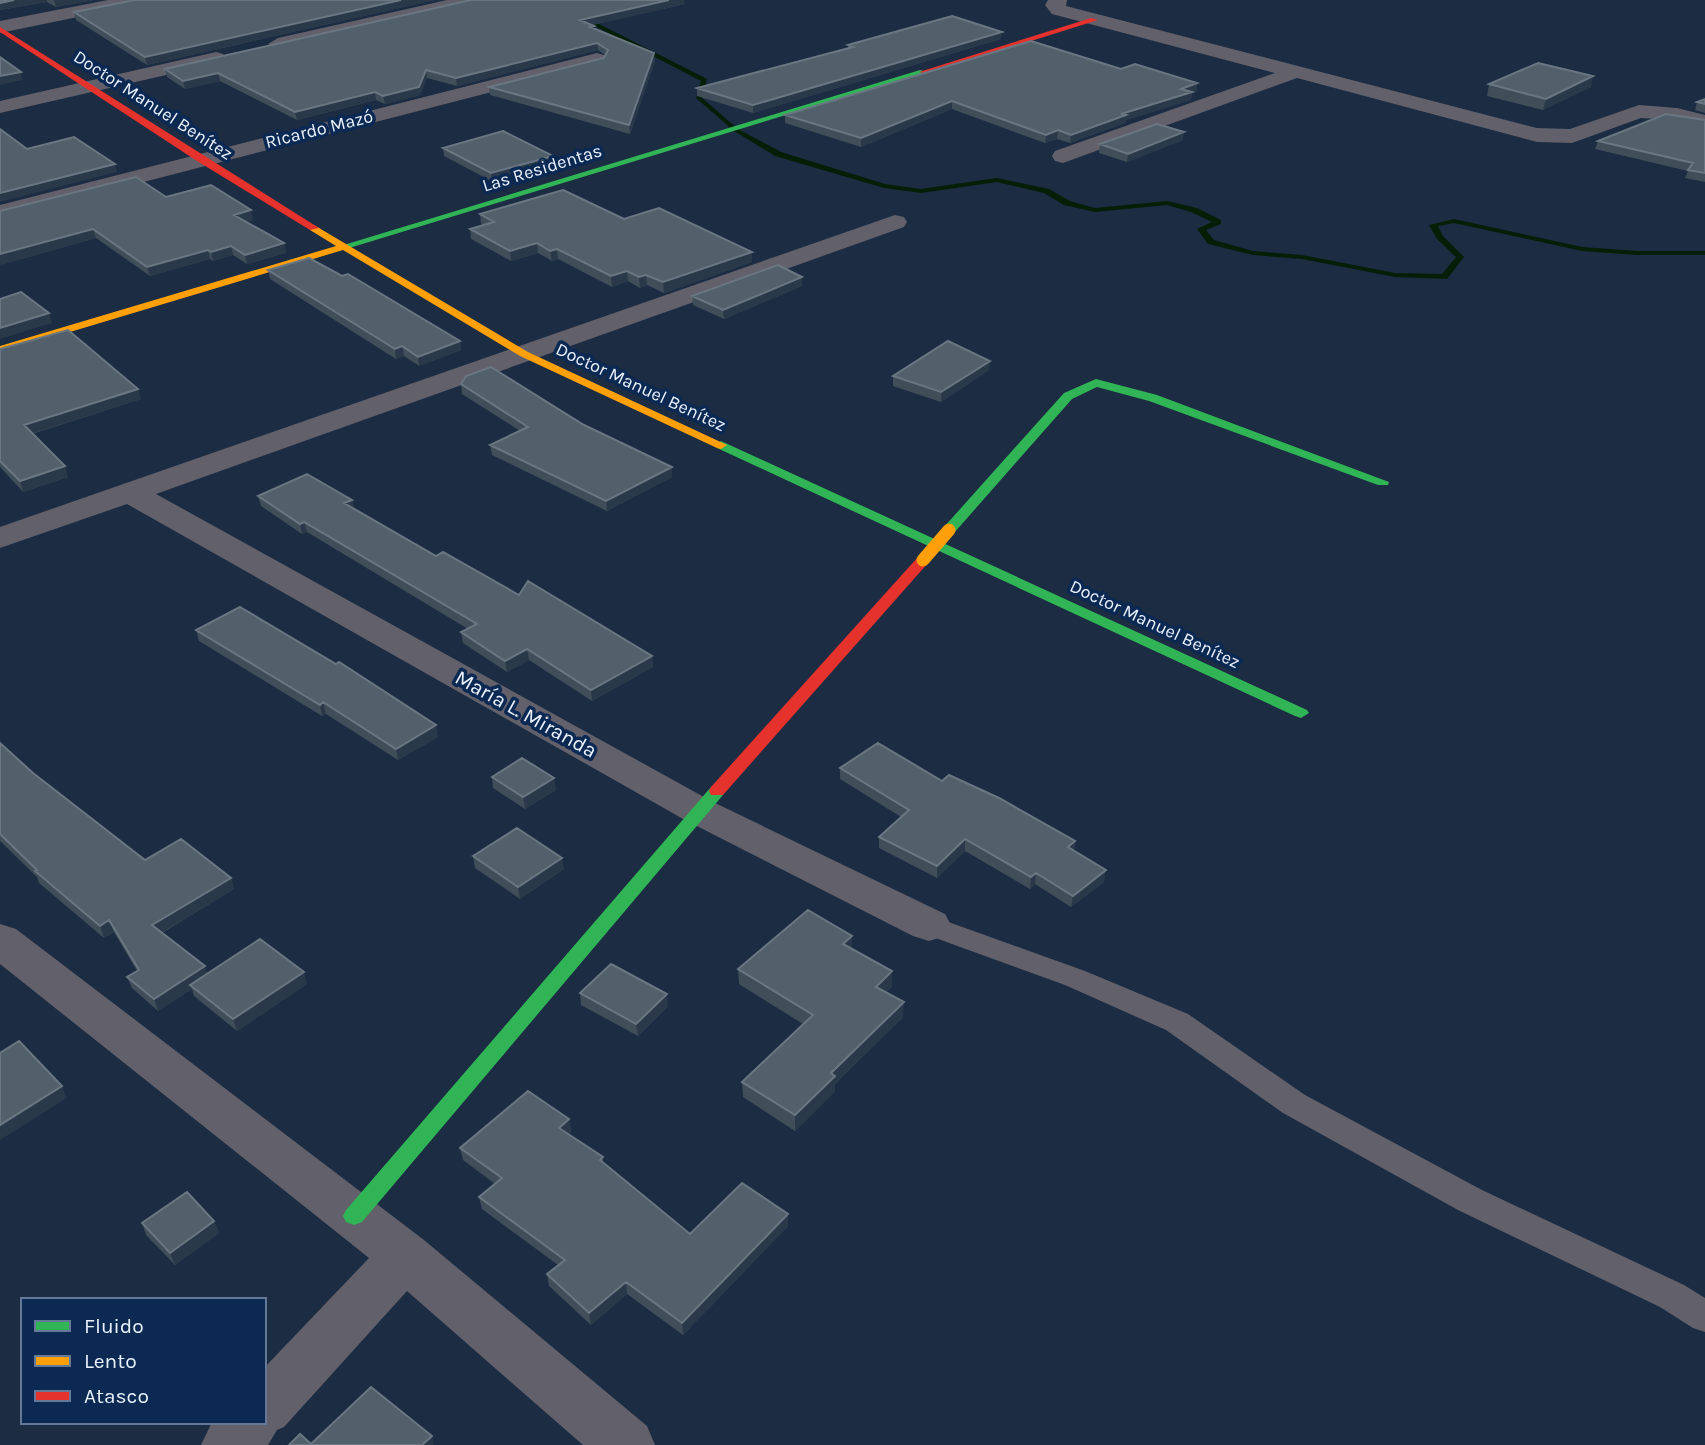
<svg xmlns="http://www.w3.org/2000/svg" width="1705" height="1445" viewBox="0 0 1705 1445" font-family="Karla,sans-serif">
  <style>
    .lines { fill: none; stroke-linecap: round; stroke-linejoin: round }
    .stream { fill: #051f06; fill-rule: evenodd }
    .lane { fill: #62606a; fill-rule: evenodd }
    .street { fill: #62606a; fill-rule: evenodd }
    .fast { fill: #30b455; fill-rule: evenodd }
    .slow { fill: #ff9f0a; fill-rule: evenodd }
    .jam { fill: #e5322d; fill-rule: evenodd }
    .slow-bridge { stroke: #ff9f0a; stroke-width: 13 }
    .wall { fill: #404e59 }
    .shaded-wall { fill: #293949 }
    .building { fill: #52606b; stroke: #6a7782; stroke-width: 2 }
    .labels { text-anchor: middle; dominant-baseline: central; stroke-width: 7; stroke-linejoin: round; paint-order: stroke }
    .far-street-label { font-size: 18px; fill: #eaf2fd; stroke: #0b2953 }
    .street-label { font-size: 21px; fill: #eaf2fd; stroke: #0b2953 }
  </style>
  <rect width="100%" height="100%" fill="#1b2c43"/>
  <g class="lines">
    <path class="stream" d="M578,0h6l15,24 108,55 -5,19 36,31 43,23 104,32 36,5 76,-11 52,11 21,12 25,7 72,-7 30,7 24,12v4l-15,6 8,10 39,11 49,4 93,18 47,1 14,-17 -19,-18 -8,-14 25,-6 128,28 55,4h68v4h-68l-55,-4 -128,-28 -16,3 5,10 21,21 -17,22 -52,-2 -93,-18 -49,-4 -45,-11 -11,-15 15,-7 -21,-10 -24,-7 -72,7 -31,-7 -20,-12 -47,-11 -76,11 -37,-5 -109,-32 -41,-25 -38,-33 5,-17 -106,-55z"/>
    <path class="lane" d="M929,915l156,56 103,43 117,81 177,95 202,95 21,13v34l-12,-4 -33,-21 -202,-97 -175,-97 -117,-83 -101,-45 -146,-53 -4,-7 4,-7z"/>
    <path class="street" d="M108,0h37l-9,5 -136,28v-12z
      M447,0h33l-9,5 -193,45 -10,-6 10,-6z
      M1048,0h19l-1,6 471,122 33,1 69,-24 38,3 28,7v12l-28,-7 -36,-2 -69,25 -35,-1 -240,-64 -234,85 -8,-2 -3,-5 3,-5 220,-78 -223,-59 -7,-9z
      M216,52l7,2 3,4 -3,4 -223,51v-12z
      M597,53l7,2 3,4 -3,4 -604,156v-14z
      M895,215l9,2 3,5 -3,5 -748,267 557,308 232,112 6,11 -6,11 -16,5 -16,-5 -228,-116 -558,-316 -127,44v-21z
      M0,924l16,5 408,311 223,186 8,19h-72l-176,-154 -123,136 -7,3 -9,15h-67l11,-23h52v-54l105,-110 -369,-294z"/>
    <path class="fast" d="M920,70l7,2 -581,177 -9,-2z
      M1096,379l61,16 232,87 -1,3h-10l-229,-84 -52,-14 -25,12 -118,134h-10l-2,-3 2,-3 120,-134z
      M721,441l586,269 2,3 -8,5 -6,-2 -578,-268 -2,-3z
      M717,786l6,1 2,4 -2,4 -361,427 -8,3 -8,-3 -3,-6 3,-6 365,-423z"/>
    <path class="slow" d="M314,225l214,127 199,93 -6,4 -4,-1 -197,-92 -177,-106 -343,103v-7l336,-100 -26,-16v-4z"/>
    <path class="jam" d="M1091,18l7,2 -172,54 -7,-2z
      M0,27l319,201 -9,2 -113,-69 -197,-129z
      M923,556l5,1 2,3 -2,3 -205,232h-12l-2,-4 2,-4 207,-230z"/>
    <path class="slow-bridge" d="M923,560l26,-30"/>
  </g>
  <path class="wall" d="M0,0h94l-38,7 -9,-5 -47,8z
    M135,0h300l-288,65 -71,-45 -2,-8z
    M685,4l-93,21 2,3 61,33 -25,73 -140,-39 -1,-8 115,-29 1,-3 -7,-5 -141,36 -30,-8 -7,17 -35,9 -9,-4 -79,20 -77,-39 -35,8 -18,-12 -2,-8z
    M1001,39l-248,74 -56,-17v-8l151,-40v-3z
    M1121,69l76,22 -5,1 -1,8 -65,20 -1,3 -55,20 -13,-4 -12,4 -93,-34 -91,38 -76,-24v-8z
    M1489,84l102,3 -48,23 -56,-14z
    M1705,99v14l-10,-3 2,-8z
    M1705,120v62l-20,-4 3,-7 -93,-22 3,-8z
    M1183,140l-56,22 -28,-9 1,-9z
    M443,148l110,8 1,8 -61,18 -49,-26z
    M166,197l87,23 -8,2 39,21 2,10 -39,11 -14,-9 -20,6 -3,-2 -60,17 -54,-38 -96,27z
    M480,214l144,5 128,43 -88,31 -17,-8 -7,3 -12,-7 -16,6 -54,-28 -6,2 -14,-8 -27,8 -40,-22 -1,-10 13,-4 -2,-1z
    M268,270l192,71 1,9 -42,16 -15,-10 -8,3 -126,-80z
    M802,277v9l-78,33 -31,-14 -1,-9z
    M0,349l141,50 -109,35 36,43 -45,15 -23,-25z
    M989,370l-48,32 -48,-16v-10z
    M461,384l123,41 88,42v10l-65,34 -115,-56 -2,-10 30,-14 -58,-37z
    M258,496l94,4 2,8 82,48 83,39 133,61 1,11 -61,34 -63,-41 -22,12 -44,-29 -2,-11 7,-3 -161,-97 -5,2 -41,-28z
    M196,630l140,34 102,73 -40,23 -72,-46 -4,2 -123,-75z
    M0,743l33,30 112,87 86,18 3,11 -72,44 46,40 99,11 -70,47 -43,-35 -2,-7 -34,22 -26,-23 -5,-11 10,-6 -23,-39 -10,6 -65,-55 -2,-6 -37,-36z
    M840,768l102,13 133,60 -1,10 30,31 -33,25 -36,-23 -5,5 -65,-38 -28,27 -58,-30v-11l22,-20 -61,-38z
    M492,777l64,13 -31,19 -32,-21z
    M473,856l91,13 -44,30 -45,-31z
    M852,949l40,37 -6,6 17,25 -68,67v7l-40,40 -52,-34 -1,-15 61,-58 -64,-40 -1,-15z
    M580,993l88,13 -30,30 -57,-31z
    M569,1119l2,12 -3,3 35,23v6l87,71 98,-8 -105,109 -56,-41 -36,31 -42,-39 -2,-12 11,-9 -76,-56 -3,-12 16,-13 -32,-24 -3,-12z
    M214,1221l5,12 -44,32 -29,-30 -4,-12z"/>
  <path class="shaded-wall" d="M14,0h33v2l-47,8v-7z
    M54,0h40l-38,7z
    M401,0h34l-288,65 -2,-8z
    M669,0h15l1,4 -105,24v-8z
    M1002,32l-1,7 -248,74v-8z
    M597,43l1,7 -141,36 -1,-8z
    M654,53l1,8 -25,73 -1,-9z
    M426,70l1,8 -7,17 -35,9 -2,-8z
    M21,72l2,8 -23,5v-9z
    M218,73l2,8 -35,8 -2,-8z
    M1593,76l-2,11 -48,23 3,-11z
    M1197,83v8l-5,1 -1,8 -65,20 -1,3 -55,20 1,-8z
    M375,92l1,8 -79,20 -2,-8z
    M952,101v8l-91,38v-9z
    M1058,130l-1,9 -12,4 1,-8z
    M1184,132l-1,8 -56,22 1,-8z
    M553,156l1,8 -61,18 -2,-9z
    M115,164l2,8 -117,30v-9z
    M251,210l2,10 -17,5 -2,-10z
    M93,229l3,9 -96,27v-11z
    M284,243l2,10 -39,11 -2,-9z
    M537,243l1,10 -27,8 -1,-10z
    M231,246l2,9 -20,6 -2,-9z
    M557,249l1,10 -6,2 -2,-10z
    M208,250l2,9 -60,17 -3,-9z
    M752,252v10l-88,31 -1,-11z
    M627,271l1,10 -16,6 -1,-11z
    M646,275l1,10 -7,3 -1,-11z
    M802,277v9l-78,33 -1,-9z
    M49,313l3,10 -52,16v-11z
    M460,341l1,9 -42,16 -1,-9z
    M402,346l2,10 -8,3 -1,-10z
    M990,361l-1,9 -48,32v-10z
    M138,389l3,10 -114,36 -3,-10z
    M65,466l3,11 -45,15 -3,-11z
    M672,467v10l-65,34 -1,-10z
    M352,500l2,10 -10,-7z
    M304,522l3,10 -5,2 -2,-10z
    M527,649l2,11 -22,12 -2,-11z
    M652,656l1,11 -61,34 -1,-11z
    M323,702l3,12 -4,2 -2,-11z
    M436,725l2,12 -40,23 -2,-11z
    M554,778l2,12 -31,19 -2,-12z
    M965,839v12l-28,27v-12z
    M1075,841l-2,12 -5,-6z
    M562,858l2,11 -44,30 -2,-12z
    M1106,870l-2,12 -33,25 2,-11z
    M1036,873l-1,11 -5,5 1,-12z
    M231,878l3,11 -78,47 -4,-11z
    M109,920l5,12 -10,6 -4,-12z
    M852,936v15l-9,-7z
    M205,966l4,12 -19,7 2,4 -34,22 -4,-12z
    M892,971v15l-16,16v-15z
    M304,972l3,12 -70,47 -4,-12z
    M667,994l1,12 -30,30 -2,-12z
    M904,1002l-1,15 -68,67v7l-40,40v-16l36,-42z
    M62,1086l5,12 -67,42v-15z
    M569,1119l2,12 -10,9 -2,-12z
    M788,1214v12l-105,109 -1,-12z
    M214,1221l5,12 -44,32 -5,-12z
    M626,1282l1,12 -36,31 -2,-12z
    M432,1436l2,9h-12z"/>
  <path class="building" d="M0,0h14l-14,3z
    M135,0h266l-256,57 -71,-45z
    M471,0h198l-89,20 14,6 -4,1 64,26 -25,72 -140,-38 115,-29 4,-8 -11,-7 -141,35 -30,-8 -7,17 -36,9 -8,-4 -80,20 -77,-39 -35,8 -18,-12z
    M952,16l50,16 -249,73 -56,-17 156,-41 -5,-2z
    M1031,41l90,28 14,-5 62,19 -16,6 11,3 -71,22 5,1 -55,20 -13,-5 -12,5 -94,-34 -91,37 -76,-23z
    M0,57l21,15 -21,4z
    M1538,63l55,13 -47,23 -57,-15z
    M1705,99v5l-8,-2z
    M1666,114l39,6v53l-17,-3 5,-7 -95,-22z
    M1157,124l27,8 -56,22 -28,-10z
    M0,129l27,20 47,-12 41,27 -115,29z
    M503,131l50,25 -62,17 -48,-25z
    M136,177l30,20 45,-12 40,25 -17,5 50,28 -39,12 -14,-9 -20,6 -3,-2 -61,17 -54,-38 -93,25v-43z
    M563,190l61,29 35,-11 93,44 -89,30 -17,-7 -7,2 -12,-6 -16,5 -54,-27 -7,2 -13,-8 -27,8 -40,-22 24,-7 -14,-8z
    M309,258l33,18 6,-2 112,67 -42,16 -16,-11 -7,3 -127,-79z
    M778,265l24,12 -79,33 -31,-14z
    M21,292l28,21 -49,15v-29z
    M68,330l70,59 -114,36 41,41 -45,15 -20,-20v-112z
    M948,341l42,20 -49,31 -48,-16z
    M491,367l93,58 88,42 -66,34 -116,-56 38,-18 -67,-43 5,-8z
    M307,474l45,26 -8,3 92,53 7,-4 76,43 9,-14 124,75 -61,34 -64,-41 -22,12 -44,-29 16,-8 -173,-102 -4,2 -42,-28z
    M240,607l96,57 3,-2 97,63 -40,24 -73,-47 -3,3 -124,-75z
    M0,743l33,30 112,87 36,-21 50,39 -79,47 53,41 -51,33 -27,-22 12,-7 -30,-50 -9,6 -65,-55 2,-1 -37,-36z
    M878,743l64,38 7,-6 50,23 76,43 -7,6 38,23 -33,26 -37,-23 -5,4 -66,-38 -28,27 -58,-29 30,-27 -69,-42z
    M522,758l32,20 -31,19 -31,-20z
    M517,828l45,30 -44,29 -45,-31z
    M808,910l44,26 -9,8 49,27 -16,16 28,15 -73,71 4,3 -40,39 -53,-33 71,-67 -75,-46z
    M260,939l44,33 -71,47 -43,-34z
    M611,964l56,30 -31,30 -56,-31z
    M19,1041l43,45 -62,39v-72z
    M528,1091l41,28 -10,9 44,29 -3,3 90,74 52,-51 46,31 -106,109 -56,-41 -37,31 -42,-39 18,-14 -86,-63 23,-19 -42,-30z
    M187,1192l27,29 -44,32 -28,-30z
    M371,1387l61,49 -10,9h-133l11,-11 11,10z"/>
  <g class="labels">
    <g class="far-street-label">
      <text transform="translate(153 105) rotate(33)">Doctor Manuel Benítez</text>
      <text transform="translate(319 129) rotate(-14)">Ricardo Mazó</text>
      <text transform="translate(542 168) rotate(-17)">Las Residentas</text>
      <text transform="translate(641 387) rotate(25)">Doctor Manuel Benítez</text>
      <text transform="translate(1155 624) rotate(25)">Doctor Manuel Benítez</text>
    </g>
    <g class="street-label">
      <text transform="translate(526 714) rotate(29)">María L. Miranda</text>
    </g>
  </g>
  <rect x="21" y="1298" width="245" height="126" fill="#0b2953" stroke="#647997" stroke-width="2"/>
  <rect x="35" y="1321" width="35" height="10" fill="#30b455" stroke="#647997" stroke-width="2"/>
  <text x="84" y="1333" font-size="21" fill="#eaf2fd">Fluido</text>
  <rect x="35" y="1356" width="35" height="10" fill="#ff9f0a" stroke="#647997" stroke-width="2"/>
  <text x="84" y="1368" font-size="21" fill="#eaf2fd">Lento</text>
  <rect x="35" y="1391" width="35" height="10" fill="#e5322d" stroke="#647997" stroke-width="2"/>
  <text x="84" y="1403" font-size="21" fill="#eaf2fd">Atasco</text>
</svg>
